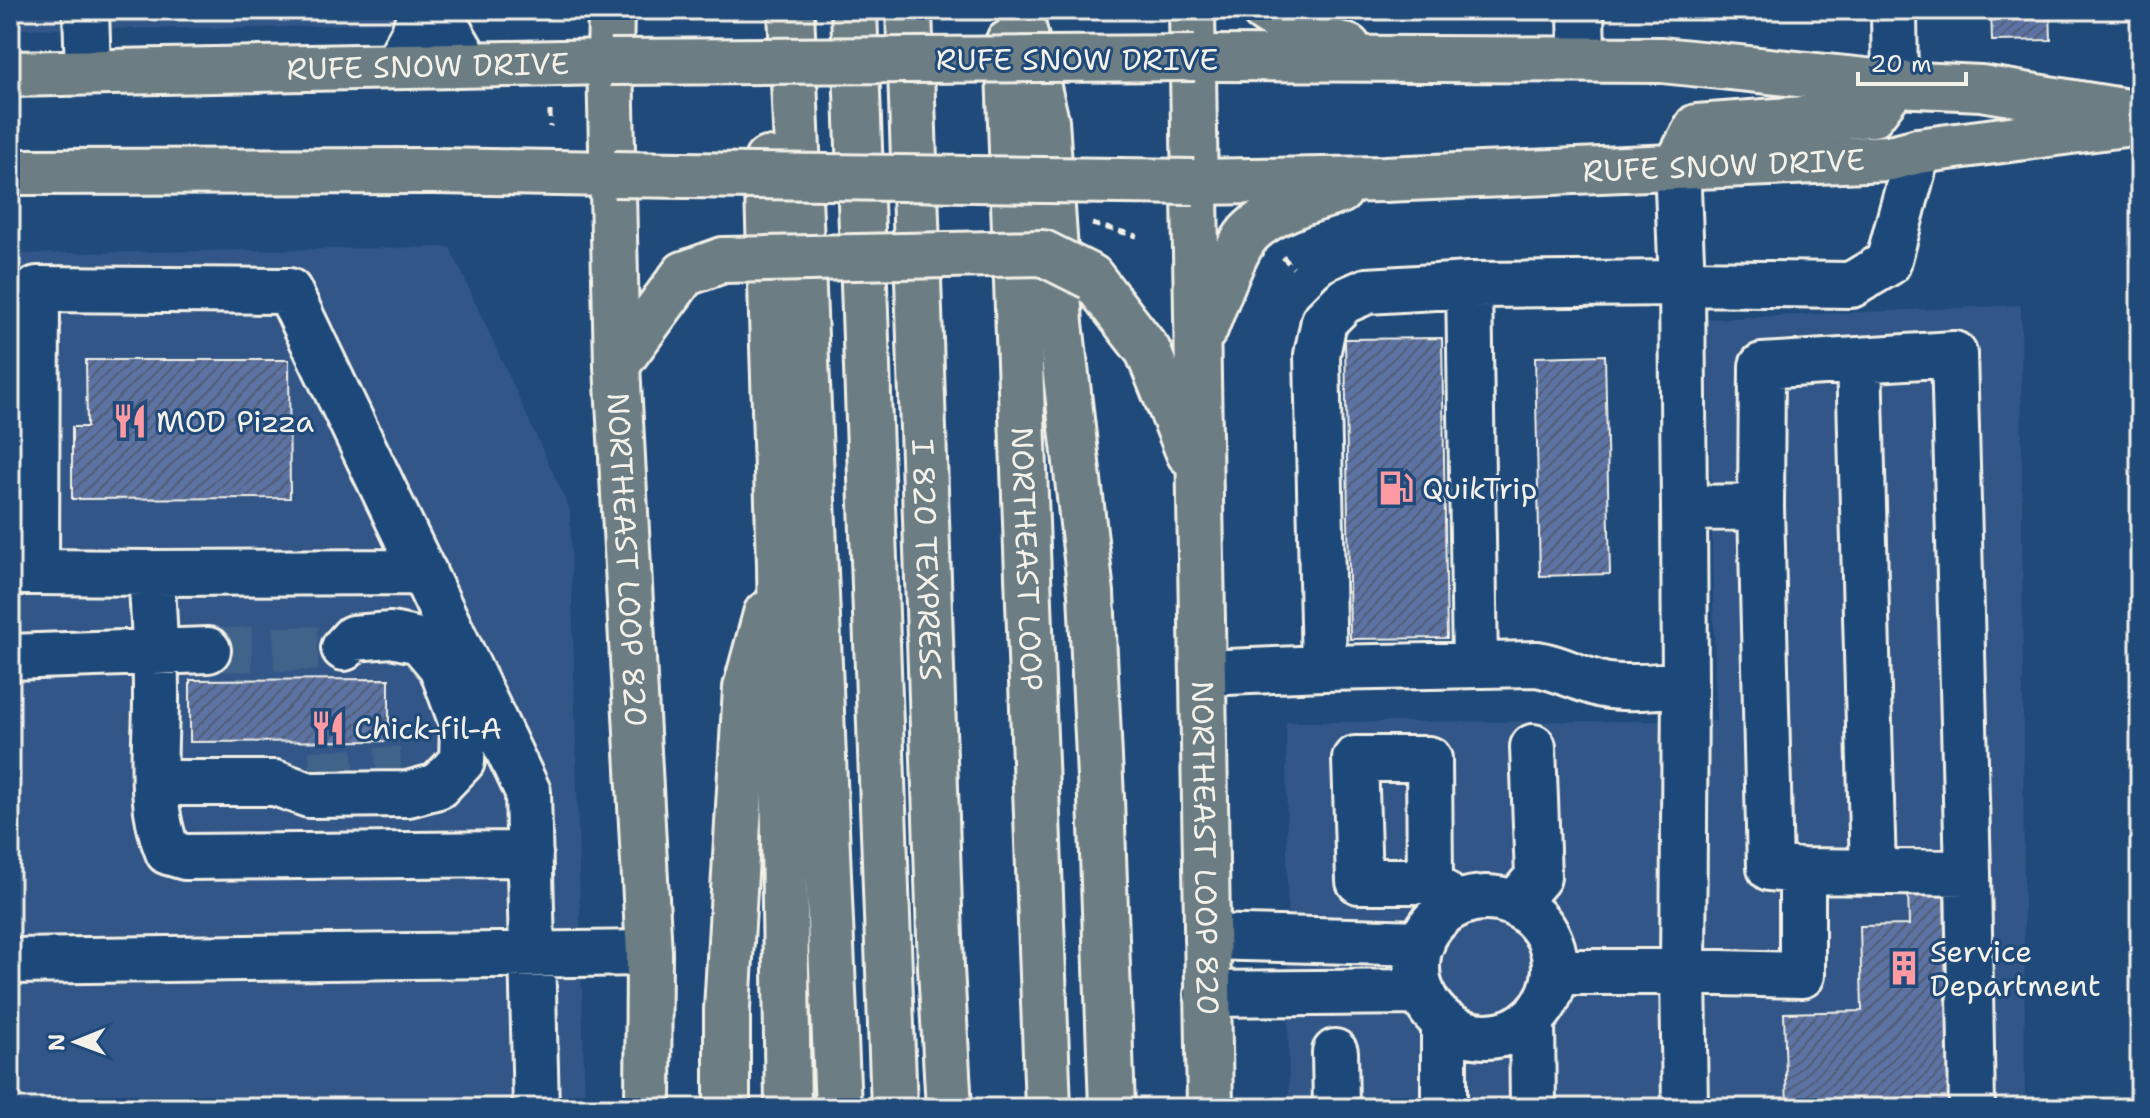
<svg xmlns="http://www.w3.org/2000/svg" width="2150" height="1118" viewBox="0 0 2150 1118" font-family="'Shantell Sans',sans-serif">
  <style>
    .built { fill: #315687 }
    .building { fill: url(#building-hatch); stroke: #f4f1e8; stroke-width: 2 }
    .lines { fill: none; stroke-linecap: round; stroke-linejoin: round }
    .minor-tunnel { stroke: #3f638a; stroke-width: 44; stroke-dasharray: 44 22; stroke-linecap: butt }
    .minor-casing { stroke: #f4f1e8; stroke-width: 50 }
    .major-casing { stroke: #f4f1e8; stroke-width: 50 }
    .highway-casing { stroke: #f4f1e8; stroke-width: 50 }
    .path { stroke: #f4f1e8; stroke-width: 5; stroke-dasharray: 8 6; stroke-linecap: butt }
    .minor { stroke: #1f4a7a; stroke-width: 44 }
    .major { stroke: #6c7e84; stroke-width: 44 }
    .highway { stroke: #6c7e84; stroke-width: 44 }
    .major-bridge-casing { stroke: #f4f1e8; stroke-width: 50; stroke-linecap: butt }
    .major-bridge { stroke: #6c7e84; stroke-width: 44 }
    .labels { text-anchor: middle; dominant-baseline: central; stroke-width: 6; stroke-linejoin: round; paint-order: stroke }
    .street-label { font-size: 30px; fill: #f4f1e8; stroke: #1f4a7a }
    .poi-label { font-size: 30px; fill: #f4f1e8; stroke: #1f4a7a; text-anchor: start }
  </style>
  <defs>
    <pattern id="building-hatch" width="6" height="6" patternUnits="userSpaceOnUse" patternTransform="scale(2)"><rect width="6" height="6" fill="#5b73a4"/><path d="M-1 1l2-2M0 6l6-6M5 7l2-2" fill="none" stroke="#525e75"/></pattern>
  </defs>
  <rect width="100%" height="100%" fill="#1f4a7a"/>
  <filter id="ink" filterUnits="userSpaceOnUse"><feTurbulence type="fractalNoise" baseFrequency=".0125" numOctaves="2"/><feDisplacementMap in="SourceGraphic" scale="16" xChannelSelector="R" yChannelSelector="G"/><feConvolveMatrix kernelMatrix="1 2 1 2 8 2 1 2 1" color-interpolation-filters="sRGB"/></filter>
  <g filter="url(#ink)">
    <path class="built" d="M10,10h505l-11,7 -236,11 -258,1z
      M450,247l120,263 15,598h-575v-854z
      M2021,305l4,803h-736l-3,-386 430,-1 -9,-402z"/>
    <path class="building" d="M1991,10h59l1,30 -59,1z
      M1442,338l5,300 -97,1 -5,-300z
      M1605,355l5,219 -70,2 -5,-219z
      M86,360h203l1,138 -218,1v-72h15z
      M389,679v62l-199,1v-62z
      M1944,887l5,221h-162l-3,-95 78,-2 -2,-85 49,-1 -1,-37z"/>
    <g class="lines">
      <path class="minor-tunnel" d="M208,650l125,-2
        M310,773l91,-4"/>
      <g class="minor-casing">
        <path id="minor" d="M86,10l2,62
          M440,10l7,17 22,37
          M1581,10l1,49
          M1894,10l1,74
          M396,66l18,-33 7,-23
          M1677,165l5,118 2,225 77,-1
          M1469,285l6,380
          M1954,354l14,519 -166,-2 -32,-3 -9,-361 1,-141z
          M1859,360l14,511
          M1684,508l1,177
          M10,572h26l1,-283 252,2 239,501 8,316
          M36,572l115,1
          M424,572l-273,1c3,42 5,83 5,125 0,50 -8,107 12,154l17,5 345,-3
          M10,657l198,-7
          M1324,668l213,-4c24,4 43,16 66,21 26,5 56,0 82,0l-2,287h-128
          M1203,673l121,-5 -7,-313 7,-34 20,-20 23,-10 102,-6 213,-2 169,2 37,-22 30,-112
          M156,783h119l34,12 99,-1 30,-8 24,-25 1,-35 -22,-60 -21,-25 -29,-6 -38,3 -9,10
          M1968,873l4,235
          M1430,881h-71l-4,-122h74l1,122 26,24
          M1417 967a69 69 0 1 1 138 0a69 69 0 1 1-138 0Z
          M1515,904l23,-27 -5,-130
          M1207,937l215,6
          M10,961l639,-8
          M1207,994l215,-2
          M1532,1019l1,89
          M1444,1022v86
          M1335,1052l1,56
          M1685,1108l-2,-136 119,3v-104"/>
      </g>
      <g class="major-casing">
        <g id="major">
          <path id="s1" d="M611,10l-1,52 7,303 32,588 -1,155"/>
          <path id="s2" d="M1192,10l18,1098"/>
          <path d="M1264,10l28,18 56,19"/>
          <path d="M1195,58l467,2 233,24 86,4 141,23"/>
          <path id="s3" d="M10,74l600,-12"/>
          <path d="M1677,165l20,-38 175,-13 23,-30"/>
          <path d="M10,172l424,-1 180,3"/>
          <path id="s4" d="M1194,182l190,-3 506,-21 28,-7 222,-29"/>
          <path d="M1091,277l57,74 41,102"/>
          <path d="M1205,329c9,-23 29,-80 44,-96 21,-22 63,-34 91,-42"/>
          <path d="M617,365l67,-91 39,-14"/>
        </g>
      </g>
      <g class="highway-casing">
        <g id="highway">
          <path d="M791,10l47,1098"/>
          <path d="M854,10l40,1098"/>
          <path id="s5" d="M909,10l32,958 8,140"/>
          <path d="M1019,10l27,111 14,202 31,270 10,205 11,310"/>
          <path id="s6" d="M1008,43l40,1065"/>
          <path d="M767,160l13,405 8,543"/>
          <path d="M727,1108v-99l19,-321 20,-74"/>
        </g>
      </g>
      <path class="path" d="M682,10l25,9
        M1089,16l22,-6
        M550,111v16
        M1092,224l45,12
        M1283,257l10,11"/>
      <use href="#minor" class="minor"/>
      <use href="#major" class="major"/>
      <use href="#highway" class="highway"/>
      <g class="major-bridge-casing">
        <path id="major-bridge" d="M610,62l585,-4
          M614,174l580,8
          M723,260l320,-7 48,24"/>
      </g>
      <use href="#major-bridge" class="major-bridge"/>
    </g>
  </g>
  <defs>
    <g id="restaurant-bare" transform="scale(2.76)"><path d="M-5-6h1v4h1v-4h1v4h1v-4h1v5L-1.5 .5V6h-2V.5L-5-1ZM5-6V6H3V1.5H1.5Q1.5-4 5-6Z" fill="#ff9aa2" stroke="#1f4a7a" stroke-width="2.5" paint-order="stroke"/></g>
    <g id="fuel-bare" transform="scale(2.76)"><path d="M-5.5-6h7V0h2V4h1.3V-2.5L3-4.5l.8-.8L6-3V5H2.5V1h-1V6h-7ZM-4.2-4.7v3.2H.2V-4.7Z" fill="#ff9aa2" stroke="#1f4a7a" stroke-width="2.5" paint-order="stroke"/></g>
    <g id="building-bare" transform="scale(2.76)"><path d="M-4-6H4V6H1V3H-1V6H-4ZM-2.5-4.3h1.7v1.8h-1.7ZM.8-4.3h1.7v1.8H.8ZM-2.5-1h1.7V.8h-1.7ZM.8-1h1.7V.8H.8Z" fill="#ff9aa2" stroke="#1f4a7a" stroke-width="2.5" paint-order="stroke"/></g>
  </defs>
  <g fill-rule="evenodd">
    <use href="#restaurant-bare" x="130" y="421"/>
    <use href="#fuel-bare" x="1396" y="488"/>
    <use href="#restaurant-bare" x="328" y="728"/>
    <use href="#building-bare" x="1904" y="968"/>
  </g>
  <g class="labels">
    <g class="street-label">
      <text x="1077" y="59">RUFE SNOW DRIVE</text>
      <text stroke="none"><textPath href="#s3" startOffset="418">RUFE SNOW DRIVE</textPath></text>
      <text stroke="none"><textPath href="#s4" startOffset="530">RUFE SNOW DRIVE</textPath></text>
      <text stroke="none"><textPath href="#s1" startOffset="550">NORTHEAST LOOP 820</textPath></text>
      <text stroke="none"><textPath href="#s5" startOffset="550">I 820 TEXPRESS</textPath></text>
      <text stroke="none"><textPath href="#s6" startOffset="516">NORTHEAST LOOP</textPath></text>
      <text stroke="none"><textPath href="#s2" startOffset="838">NORTHEAST LOOP 820</textPath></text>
    </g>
    <g class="poi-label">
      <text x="156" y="421">MOD Pizza</text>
      <text x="1422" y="488">QuikTrip</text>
      <text x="354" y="728">Chick-fil-A</text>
      <text x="1930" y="951">Service<tspan x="1930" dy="34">Department</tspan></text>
    </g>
  </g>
  <rect width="2150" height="1118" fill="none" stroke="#1f4a7a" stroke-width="40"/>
  <rect x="20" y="20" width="2110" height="1078" fill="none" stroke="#f4f1e8" stroke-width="3" filter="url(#ink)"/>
  <g transform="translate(76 1042) rotate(269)" stroke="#1f4a7a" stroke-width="6" paint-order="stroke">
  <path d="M0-6L14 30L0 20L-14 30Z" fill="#f4f1e8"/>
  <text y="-12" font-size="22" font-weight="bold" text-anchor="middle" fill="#f4f1e8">N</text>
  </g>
  <path d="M1858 72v12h108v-12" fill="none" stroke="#f4f1e8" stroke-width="4"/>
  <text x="1870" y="72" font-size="24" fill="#f4f1e8" stroke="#1f4a7a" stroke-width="6" paint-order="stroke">20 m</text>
</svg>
